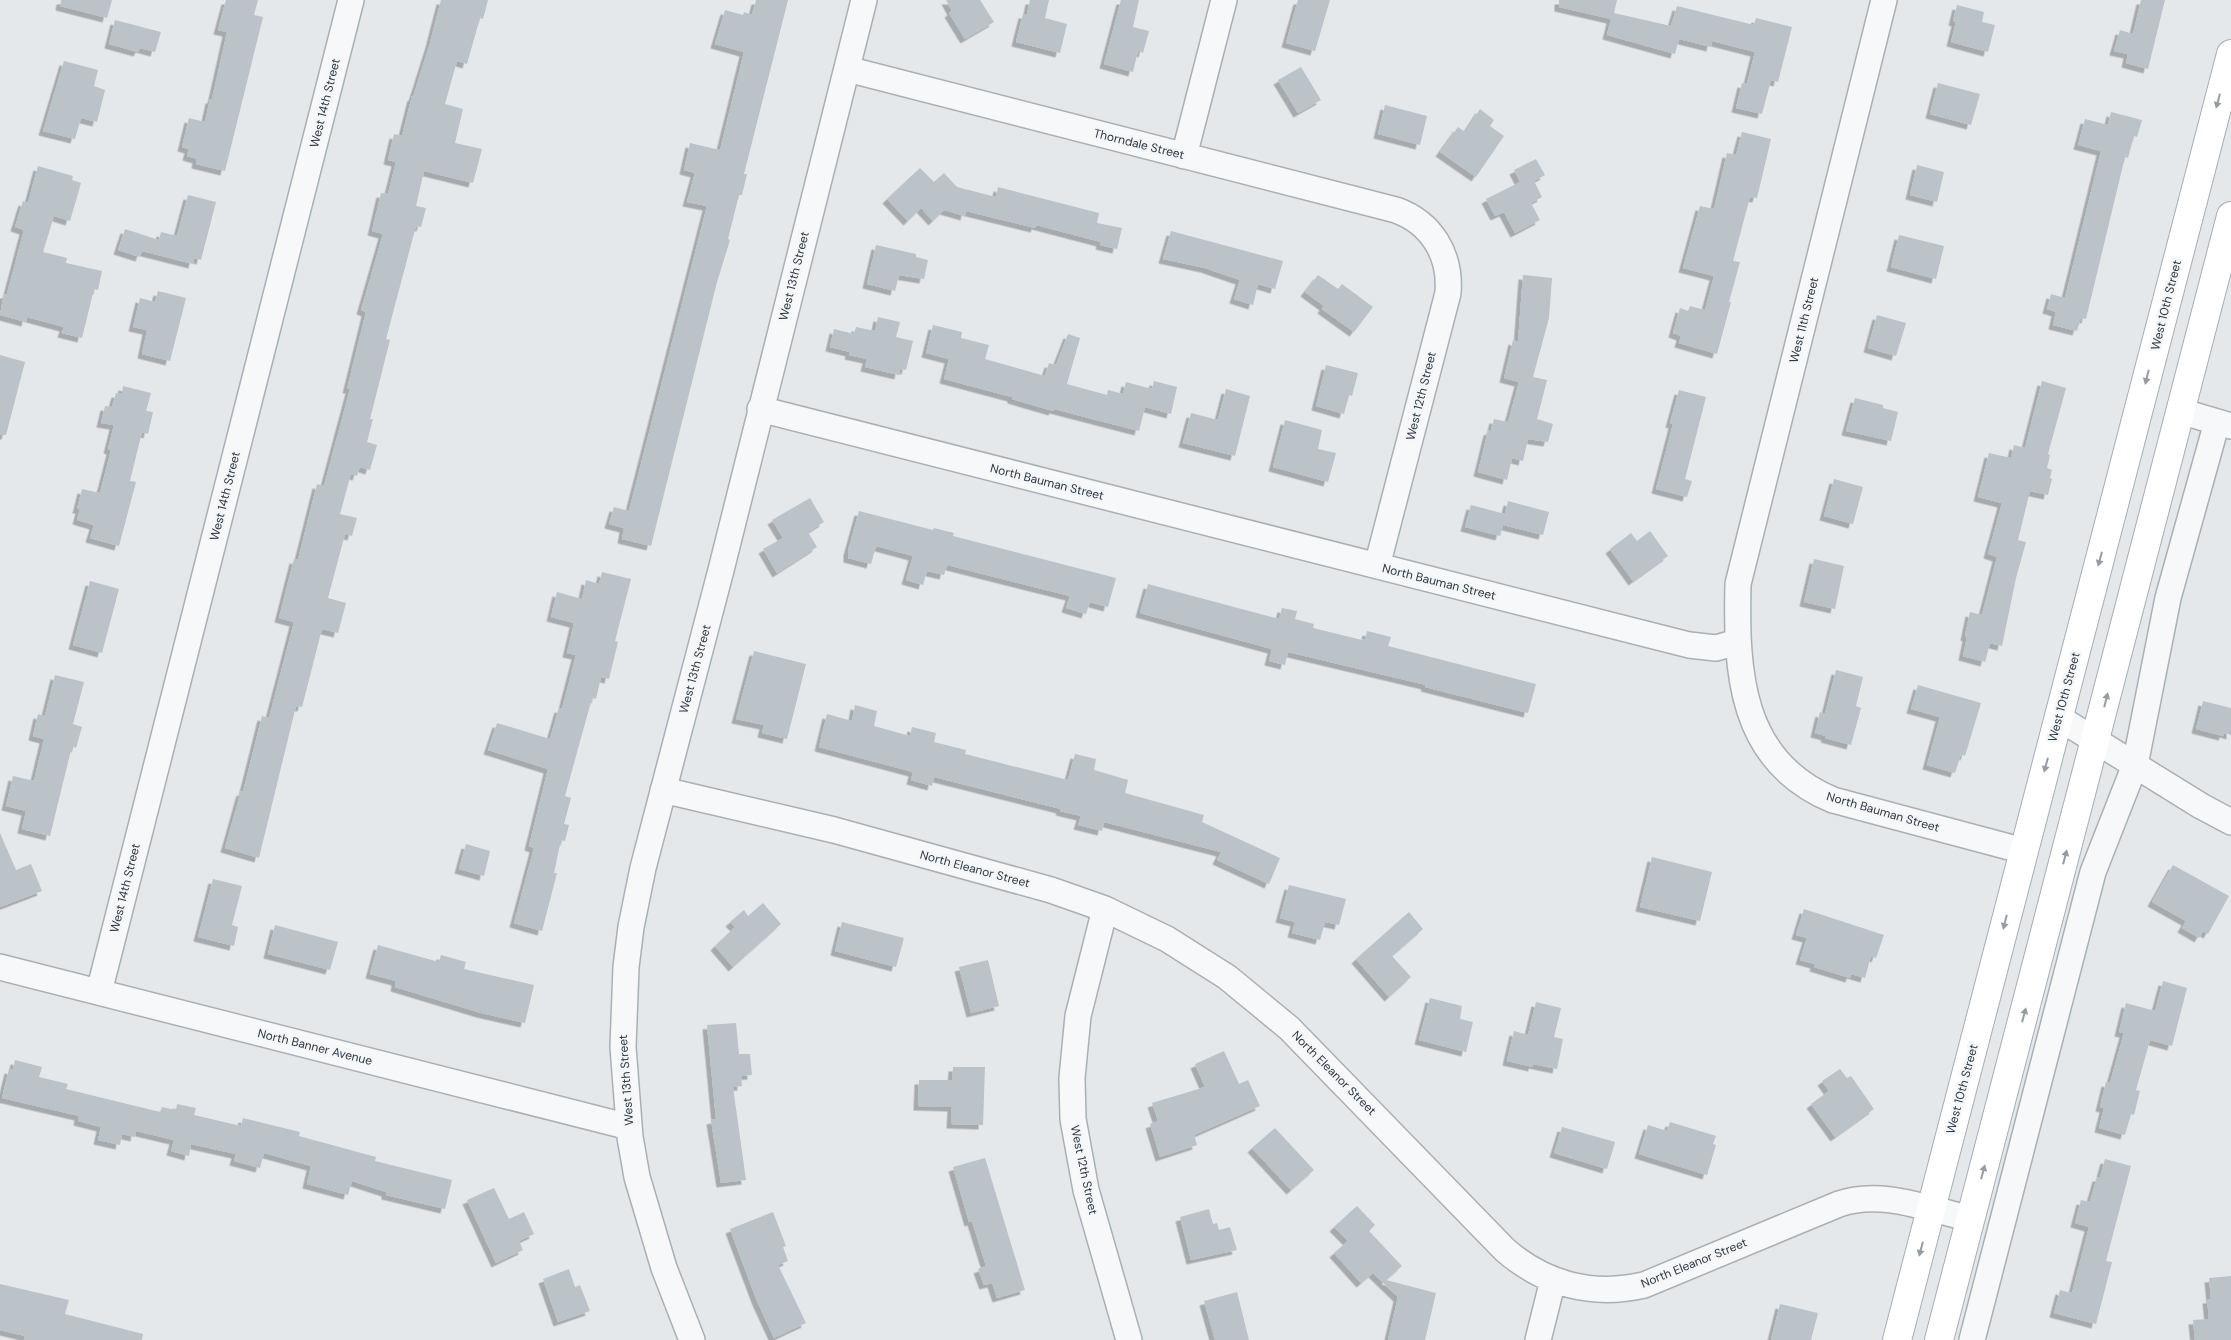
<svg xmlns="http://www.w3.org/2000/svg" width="2231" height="1340" viewBox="0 0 2231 1340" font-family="'DM Sans',sans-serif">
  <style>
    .building { fill: #bbc2c8; filter: url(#shadow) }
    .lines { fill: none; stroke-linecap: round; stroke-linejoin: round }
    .minor-casing { stroke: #a9b0b5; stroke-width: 28 }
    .major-casing { stroke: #a4aeb7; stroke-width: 30 }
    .minor { stroke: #f7f8fa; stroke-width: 25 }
    .major { stroke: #fff; stroke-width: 28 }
    .oneway { fill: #969ca1 }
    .labels { text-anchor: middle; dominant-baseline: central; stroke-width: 5; stroke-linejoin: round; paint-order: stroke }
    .street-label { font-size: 12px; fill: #2c3843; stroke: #f4f6f8 }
  </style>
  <defs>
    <filter id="shadow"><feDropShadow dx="-4.5" dy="4.5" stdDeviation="0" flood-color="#0004"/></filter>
  </defs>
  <rect width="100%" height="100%" fill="#e4e8eb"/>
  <path class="building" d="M61,0h51l-5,18 -47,-12z
    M226,0h32l-4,15 9,2 -38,154 -29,-7 1,-5 -10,-3 2,-7 -7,-2 7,-29 16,4 5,-23h2l15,-67 -9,-2z
    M441,0h47l-5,19 -3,-1 -13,46 -10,-3 -12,43 18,5 -8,34 27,6 -9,34 -49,-12 -8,35 10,2 -5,19 -5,-1 -30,113 4,1 -20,79h3l-6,23 10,3 -7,25 -10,-3 -3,9 -6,-2 -11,40 17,4 -5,18 -7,-2 -17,64 18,5 -8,30 -16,-4 -20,78 -6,-1 -37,152 -34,-10 16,-57 2,1 19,-76 7,2 25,-96 -15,-4 15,-59 4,1 19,-76 7,2 26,-97h-3l19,-77 -5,-2 22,-76 -11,-3 9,-38 7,1 8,-32 -8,-2 6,-26 8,2 10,-40 1,1 17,-54z
    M756,0h32l-44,174h3l-5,21h-3l-11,44 2,1 -13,42 -66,264 -29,-7 2,-11 -15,-4 5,-17 15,4 78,-305 -20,-4 8,-29 -11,-3 6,-27 30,7 24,-98 -29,-8 10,-34 18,5 1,-3 8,3z
    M946,0h34l14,22 -29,17 -16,-26 3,-2z
    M1030,0h19l-4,18 22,6 -7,29 -44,-11 7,-28h4z
    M1121,0h18l-6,27 16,4 -6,22 -5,-2 -5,21 -29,-8z
    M1298,0h32l-15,51 -29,-8z
    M1559,0h58l-3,13 57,13 6,-20 77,19 2,-7 36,9 -14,55 -7,-2 -9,34 -26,-6 6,-25 5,1 8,-32 -43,-11 -1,6 -32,-8 -4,15 -68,-19 4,-16 -52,-12z
    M2141,0h24l-17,69 -22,-6 2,-9 -14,-3 6,-21 13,4z
    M1957,5l27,7 -2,10 13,3 -7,27 -37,-10 5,-20 -3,-1z
    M115,20l46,12 -6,20 -15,-4 -2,4 -29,-8z
    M64,61l34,9 -4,16 11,4 -8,32 -16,-4 -6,21 -32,-8z
    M1301,67l20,33 -23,13 -20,-33z
    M1938,83l42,11 -9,31 -41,-11z
    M1385,105l42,11 -7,29 -42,-11z
    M1480,109l14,11 -4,6 14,10 -28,41 -36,-25 18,-25 7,5z
    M2111,112l31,8 -5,17 -3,-1 -6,22 -3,-1 -39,162 -5,-1 -4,13 -24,-6 3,-13 -9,-3 4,-15 14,4 36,-147 -23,-6 7,-26 23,6z
    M1742,132l29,7 -14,59 -7,-1 -17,64 7,1 -11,40h2l-14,52 -38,-11 2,-7 -8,-3 7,-25 8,3 2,-5 15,4 9,-34 -31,-8 17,-62 14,3 13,-56 9,2z
    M1536,159l9,16 -11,6 8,16 -11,6 9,17 -25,13 -11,-21 -9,4 -9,-17 34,-17 -6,-12z
    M1917,165l27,7 -7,30 -27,-7z
    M38,166l35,10 -1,4 9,3 -11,38 -16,-5 -11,36 24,6 -1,5 36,8 -4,19 -4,-1 -12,49 -20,-5 2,-6 -37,-10 -1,5 -26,-7 4,-21h3l17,-64 -9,-3 8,-26 5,2z
    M920,168l14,14 10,-9 13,14 39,10 2,-10 101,26 -2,10 25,5 -5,21 -17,-4 1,-3 -65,-17 -1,3 -69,-17 -1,5 -21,-6 -11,11 -12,-13 -13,13 -21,-22z
    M188,195l28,7 -15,58 -7,-2 -1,6 -51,-13 -2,6 -22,-7 7,-21 34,11 2,-8 16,4z
    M1171,231l112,30 -8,28 -17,-5 -5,21 -19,-6 6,-19 -35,-12 -42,-9z
    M1899,235l45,11 -8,33 -45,-12z
    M876,245l40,9v3l12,3 -4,19 -25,-4 -4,16 -28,-7z
    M1318,275l20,14 4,-5 31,23 -19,25 -32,-23 2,-3 -19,-14z
    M1523,275l29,3 -3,40 -16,59 14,3 -10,39 16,5 -5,18 -20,-3 -5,22 -11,-3 -5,22 -29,-8 10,-41 3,-1 3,-11 14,3 11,-40 -15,-4 9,-38 5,2z
    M158,291l28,7 -16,63 -28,-7 5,-24 -14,-3 7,-29 15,4z
    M1877,315l29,8 -10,33 -28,-8z
    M878,317l22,5 -4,15 17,4 -7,29 -6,-1 -1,6 -34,-8 2,-8 -18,-4 1,-3 -20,-5 4,-18 20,5 2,-7 19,4z
    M933,325l29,7 -1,6 28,7 -4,14 60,17 4,-13 7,2 12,-31 12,4 -13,46 40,11 1,-5 15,4 3,-12 26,7 2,-8 23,6 -6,27 -26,-7 -6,24 -85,-22 -1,2 -41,-12v-2l-68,-18 5,-20 -23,-6z
    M0,355l25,7 -19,73h-6z
    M1326,365l32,8 -6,23 -3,-1 -5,19 -28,-8z
    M2042,381l24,7 -18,66 2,1 -3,13 5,2 -2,8 2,1 -4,16 -18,-4 -12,49 8,2 -10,36 -14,68 -12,-3 -5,19 -22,-6 4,-19 -2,-1 5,-24 12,3 15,-58 -9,-3 14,-51 -24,-6 11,-44 22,5 3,-13 11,3z
    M123,386l28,7 -5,18 7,1 -5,22 -6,-2 -12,49 6,1 -17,64 -29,-8 4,-13 -17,-5 3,-11h-3l5,-20 18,4 11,-43 -3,-1 6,-24 -13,-2 4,-17 7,1 4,-14 6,1z
    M1226,389l24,7 -15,60 -52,-13 8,-30 27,7z
    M1679,390l27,7 -21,82 7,2 -5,16 -31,-8 17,-65 -3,-1z
    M1855,398l28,7v3l15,4 -7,29 -45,-10z
    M1285,420l37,10 -4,19 18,4 -8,29 -55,-15z
    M1834,479l29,8 -10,37 -29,-8z
    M810,498l14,24 -16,10 9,15 -40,26 -14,-24 20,-11 -11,-18z
    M1508,501l41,11 -6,23 -40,-10 -3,11 -35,-9 6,-22 34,9z
    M859,511l74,19 1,-2 20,5 -1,3 163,42 -8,29 -18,-5 -4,12 -20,-6 4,-12 -123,-31 -3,10 -17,-4 -4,14 -17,-5 7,-24 -37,-10 -5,18 -23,-6v-7z
    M1650,531l18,25 -35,25 -23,-32 21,-16 6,8z
    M1814,559l30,7 -9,43 -31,-7z
    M602,572l29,7 -16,62 3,1 -9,37 -8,-2 -5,22 -4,-1 -27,98 6,2 -7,26 5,1 -4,16 -4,-1 -7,33h3l-15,58 -28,-8 20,-75 -5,-2 19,-77 -60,-19 9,-27 53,16 9,-31 3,1 14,-54 -9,-2 7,-30 -23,-6 6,-25 25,7 4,-19 13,4z
    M90,581l29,8 -17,64 -29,-8z
    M1148,584l131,35 3,-11 15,3 -2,8 19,5 -1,4 49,12 3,-1 2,-8 24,6 -3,9 148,38 -8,29 -103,-26 1,-2 -138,-33 -3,13 -16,-4 3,-12 -132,-36z
    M754,651l52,13 -19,75 -25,-6 2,-8 -28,-6z
    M1836,670l27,7 -7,29 5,2 -10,37 -26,-7 1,-2 -11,-3 5,-21 5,2z
    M55,675l29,7 -11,42 9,3 -6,21 -4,-2 -22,90 -28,-7 4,-18 -20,-5 7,-30 21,5 10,-42 -11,-3 5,-22 7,2z
    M1918,685l63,18 -16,53 -4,-2 -6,19 -28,-8 13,-48 -29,-8z
    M2203,701l28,7v27l-7,-2 -1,3 -27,-7z
    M855,705l22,6 -3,15 36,10 2,-9 24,6 -2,9 32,8 -1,4 103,26 7,-26 21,5 -2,11 34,10 -3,13 79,22 -2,7 78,36 -11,26 -52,-24 4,-8 -117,-30 -2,9 -24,-6 3,-9 -21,-5 1,-2 -127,-32 -2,9 -21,-6 2,-8 -94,-25 8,-33 25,7z
    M0,833l16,37 15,-6 11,27 -42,16z
    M466,844l24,7 -6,25 -25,-7z
    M1652,857l60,15 -12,49 -60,-14z
    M2173,865l56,31 -21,38 -5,-3 -4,7 -17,-10 4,-7 -34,-19z
    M213,879l29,7 -10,39 6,2 -4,19 -36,-9z
    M1289,885l57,14 -7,26 -14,-3 -5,18 -28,-7 3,-11 -15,-4z
    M763,903l18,21 -48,43 -18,-21 20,-19 -5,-5 14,-12 4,6z
    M1804,909l80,26 -8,23 -5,-2 -6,22 -14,-4 -1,4 -36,-11 1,-3 -15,-4 7,-22 -11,-3z
    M1409,912l14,17 -31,27 19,21 -22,20 -33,-38z
    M842,922l62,16 -8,29 -61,-16z
    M275,925l63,17 -8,28 -62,-16z
    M378,945l61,17 2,-7 25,7 -2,7 70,16 -9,38 -44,-10 -86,-26 1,-6 -26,-7z
    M988,960l11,46 -28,7 -12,-46z
    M2163,981l24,7 -15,58 -22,-6 -14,50 4,1 -6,24 -3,-1 -6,21 -26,-7 5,-20 -4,-1 6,-25 4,1 14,-50 -5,-1 7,-29 29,8z
    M1430,998l32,8 -2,13 13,3 -7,30 -47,-12z
    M1536,1002l25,6 -7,29 9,2 -6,30 -24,-5v3l-26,-6 7,-30 14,4z
    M736,1023l3,31h11l2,21 -11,1 1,10 -9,1 13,93 -25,3 -10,-63 5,-1 -9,-94z
    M1224,1051l15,33 9,-4 12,26 -66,29 3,10 -37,12 -10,-33 8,-3 -6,-18 53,-16 -10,-23z
    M15,1060l27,7 -3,10 29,7 -2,5 94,23 2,-5 14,3 1,-6 19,4 -2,7 47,11 2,-8 57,14 -1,4 77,21 -1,4 77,19 -7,29 -59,-14v-3l-34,-11 -4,14 -41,-11 4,-18 -47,-13 -4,15 -26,-7 2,-7 -45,-10 -2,12 -18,-5 3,-11 -38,-9 -1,6 -13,-3 -2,11 -22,-5 3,-13 -23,-6 1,-5 -77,-18 7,-29 4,1z
    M953,1067h32l-2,58 -32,-1 1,-17 -34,-1 1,-26h33z
    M1840,1069l7,9 4,-2 23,33 -39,28 -24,-33 18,-13 -7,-10z
    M1670,1122l46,14 -3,8 3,1 -9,30 -68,-21 9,-29 19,6z
    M1562,1127l53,15 -8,27 -53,-16z
    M1275,1128l39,42 -23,20 -39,-42z
    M985,1158l40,132 -28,8 -5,-15 -8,2 -6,-16 8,-3 -14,-45 -3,1 -16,-55z
    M2105,1159l26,7 -25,95 6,1 -16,62 -42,-11 6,-23 12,3 17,-66 -14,-4 6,-23 9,2 7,-25h3z
    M494,1188l15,31 15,-7 10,22 -15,7 4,9 -27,13 -29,-63z
    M1357,1206l18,19 -6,6 33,35 -16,14 50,13 -11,47h-37l10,-43 -25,-24 -12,10 -27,-30 14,-12 -14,-14z
    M1209,1209l4,15 4,-1 2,7 11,-3 7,23 -46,10 -11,-43z
    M773,1212l13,34 -3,1 5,14 -10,4 28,58 -32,15 -17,-37 -27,-72z
    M569,1269l6,18 5,-2 10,26 -32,11 -15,-43z
    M2231,1276v64h-36l-2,-20 16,-1 -2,-20h4l-2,-21z
    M0,1284l69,16 -4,14 78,20 -1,6h-118l1,-4 -25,-6z
    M1237,1292l12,48h-34l-11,-39z
    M1780,1304l38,9 -7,27h-40z"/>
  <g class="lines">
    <g class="minor-casing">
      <path id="minor" d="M1884,0l-146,584c-2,87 1,177 95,216l191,51
        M847,69l549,141c36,13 55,45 52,83l-71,273
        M1184,156l40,-156
        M760,409l929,236 27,3 21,-6
        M2180,411l51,15
        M2059,718l142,88 30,16
        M663,790l171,40 217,60 54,19 62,30 60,38 62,51 216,222c39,34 87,47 139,35l195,-81c42,-15 89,5 132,15
        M1105,909l-27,107 -6,62 1,41 13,71 43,150
        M0,967l629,160
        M99,992l252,-992
        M692,1340l-28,-72 -27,-91 -7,-40 -7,-90 3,-80 5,-40 12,-59 78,-298 143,-570
        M1538,1340l15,-60
        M1972,1340l121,-468 42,-107 33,-167 49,-176"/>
    </g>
    <g class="major-casing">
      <path id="major" d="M1897,1340l334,-1286
        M1939,1340l292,-1124"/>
    </g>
    <use href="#minor" class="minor"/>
    <use href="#major" class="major"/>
  </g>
  <defs><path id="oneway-solid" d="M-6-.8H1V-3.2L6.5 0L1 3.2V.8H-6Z" transform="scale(1.25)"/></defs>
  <g class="oneway">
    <use href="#oneway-solid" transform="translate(2218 101) rotate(105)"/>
    <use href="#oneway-solid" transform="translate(2147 377) rotate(104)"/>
    <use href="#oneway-solid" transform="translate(2100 559) rotate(105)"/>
    <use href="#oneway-solid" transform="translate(2106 700) rotate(-76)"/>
    <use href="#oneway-solid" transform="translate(2046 765) rotate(105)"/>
    <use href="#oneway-solid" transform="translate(2065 857) rotate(-75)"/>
    <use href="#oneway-solid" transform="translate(2005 922) rotate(104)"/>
    <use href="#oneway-solid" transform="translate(2024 1015) rotate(-75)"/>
    <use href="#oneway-solid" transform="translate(1983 1172) rotate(-75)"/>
    <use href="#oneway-solid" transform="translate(1921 1249) rotate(105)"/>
  </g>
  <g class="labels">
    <g class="street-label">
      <text transform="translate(325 103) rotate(-76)">West 14th Street</text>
      <text transform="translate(1139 144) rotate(14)">Thorndale Street</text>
      <text transform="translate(794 276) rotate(-76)">West 13th Street</text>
      <text transform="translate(2166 305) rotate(-76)">West 10th Street</text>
      <text transform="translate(1804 320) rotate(-76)">West 11th Street</text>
      <text transform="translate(1421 396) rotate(-76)">West 12th Street</text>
      <text transform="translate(1047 482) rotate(14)">North Bauman Street</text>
      <text transform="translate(225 496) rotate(-76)">West 14th Street</text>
      <text transform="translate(1439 582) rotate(14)">North Bauman Street</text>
      <text transform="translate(695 669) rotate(-75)">West 13th Street</text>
      <text transform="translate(2064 697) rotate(-75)">West 10th Street</text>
      <text transform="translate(1883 812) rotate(16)">North Bauman Street</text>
      <text transform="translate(975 869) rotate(15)">North Eleanor Street</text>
      <text transform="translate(125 888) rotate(-76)">West 14th Street</text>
      <text transform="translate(315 1047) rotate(14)">North Banner Avenue</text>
      <text transform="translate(1334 1073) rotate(45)">North Eleanor Street</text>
      <text transform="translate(626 1080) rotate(-94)">West 13th Street</text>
      <text transform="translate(1962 1089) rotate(-75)">West 10th Street</text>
      <text transform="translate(1084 1170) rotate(78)">West 12th Street</text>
      <text transform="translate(1694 1263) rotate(-22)">North Eleanor Street</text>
    </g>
  </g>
</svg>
